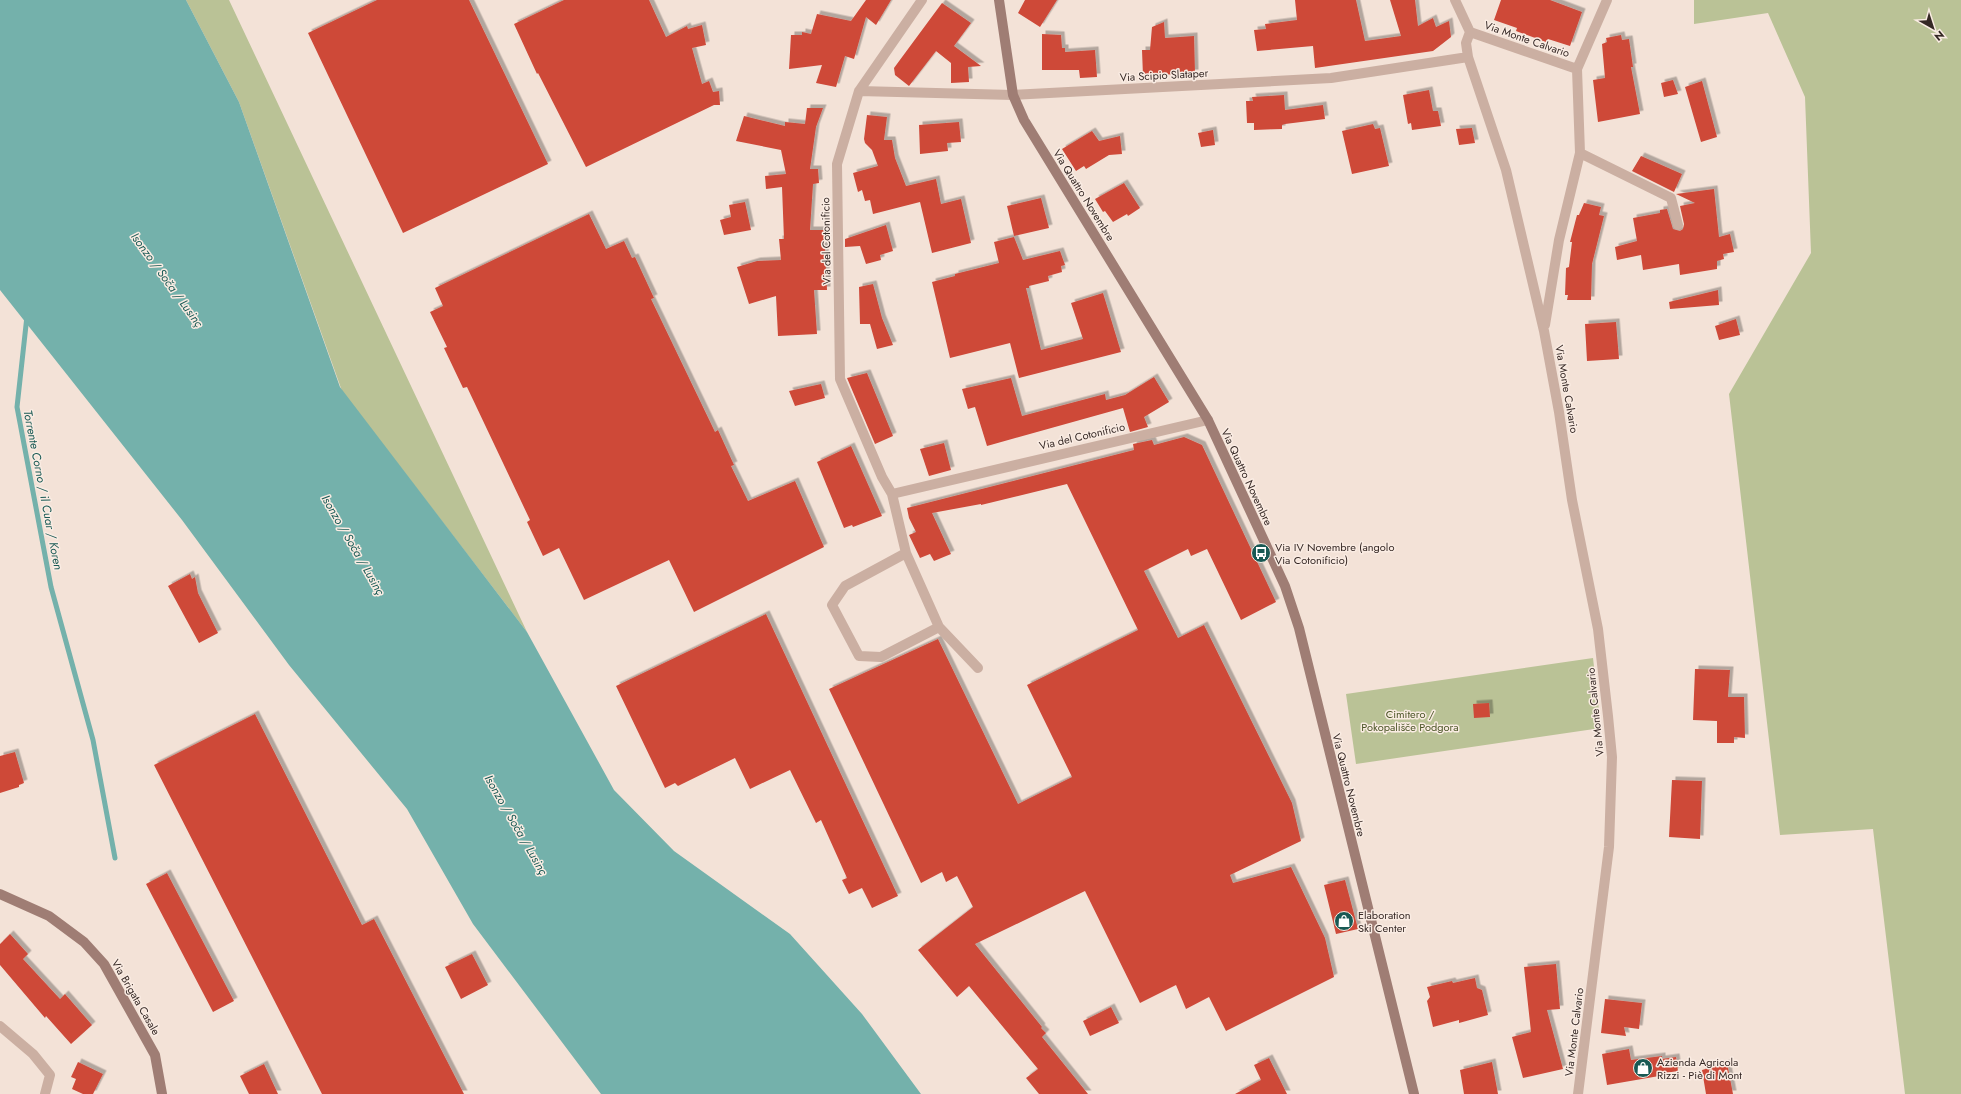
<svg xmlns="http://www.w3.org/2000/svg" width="1961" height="1094" viewBox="0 0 1961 1094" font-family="Jost,sans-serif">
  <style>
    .green { fill: #bac296 }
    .water { fill: #74b1ab }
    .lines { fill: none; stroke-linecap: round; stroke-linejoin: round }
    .stream { stroke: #74b1ab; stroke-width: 5 }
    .building { fill: #ce4839; filter: url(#shadow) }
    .street { stroke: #cbafa2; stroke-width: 10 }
    .secondary { stroke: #9f7d74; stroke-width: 10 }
    .labels { text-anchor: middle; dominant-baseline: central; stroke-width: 3; stroke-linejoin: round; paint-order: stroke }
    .street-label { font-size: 11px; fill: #352825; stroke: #faece3 }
    .poi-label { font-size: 11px; fill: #352825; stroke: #faece3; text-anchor: start }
    .park-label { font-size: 11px; fill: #4b5527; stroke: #faece3 }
    .water-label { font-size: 12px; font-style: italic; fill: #185954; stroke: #faece3 }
  </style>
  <defs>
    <filter id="shadow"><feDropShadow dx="3.5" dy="-3.5" stdDeviation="0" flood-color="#0004"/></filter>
  </defs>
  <rect width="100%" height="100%" fill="#f3e2d7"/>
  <path class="green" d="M186,0h43l298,632 -185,-241 -103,-289z
    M1694,0h267v1094h-56l-32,-265 -93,6 -51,-441 82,-141 -6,-156 -37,-84 -74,11z
    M1593,658l8,70 -245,36 -10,-70z"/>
  <path class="water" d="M0,0h186l53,102 101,285 187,245 87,158 60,61 116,83 72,80 59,80h-320l-128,-170 -66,-115 -118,-144 -107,-145 -182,-230z"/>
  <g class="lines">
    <path class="stream" d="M27,316l-10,91 34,180 42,153 22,118"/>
  </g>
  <path class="building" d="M377,0h92l79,164 -145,69 -95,-200z
    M564,0h85l17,37 21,-11 1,3 14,-4 4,20 -14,3 10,36 7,-3 4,11 6,-1 1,14h-6l-128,62 -48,-94 -1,1 -23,-50z
    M866,0h25l-15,25 -10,-8 -12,42 -9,-3 -9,31 -20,-4 6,-18 -33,4 2,-34h11v-3l9,2 6,-20 34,7z
    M1025,0h32l-17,27 -22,-14z
    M1295,0h61l9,41 36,-5 -11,-36h25l3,26 15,-8 3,9 13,-6 2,16 -18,14 -118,17 -2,-22 -56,5 -3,-21 12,-1 -1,-5 32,-4z
    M1501,0h49l32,12 -12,34 -22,-7 -2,3 -30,-11 1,-3 -23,-8z
    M942,3l29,20 -17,23 27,20 -13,1 1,15 -18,1v-20l-15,-12 -27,35 -14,-11 -1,-7z
    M1164,22l1,16 29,-2 1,37 -52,3 -1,-26h8l2,-23z
    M1042,34l19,1 1,13h3v4l30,-2 2,27 -17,1 -1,-8h-37z
    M1621,35l1,5 7,-1 4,28h-2l9,47 -42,8 -5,-42 12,-2 -3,-34 5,-2 -1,-4z
    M1673,80l5,14 -14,3 -3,-14z
    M1702,81l15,56 -16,5 -16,-55z
    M1429,90l4,21h5l3,15 -29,4 -1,-7 -3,1 -5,-29z
    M1284,95l1,15 38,-5 2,14 -40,5 -3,1v4l-28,1v-7h-7l-1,-22h7l-1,-4z
    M807,108h16l-7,19 -6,42h8l1,14 -6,1 -3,46h14l3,60h-13l3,44 -39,2 -2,-40 -27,8 -12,-37 20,-6 24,-1 -2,-21h5l-2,-52 -16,2 -1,-13 21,-2 -5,-24 -45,-9 8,-25 41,10v-4l20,2z
    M867,115l20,2 -3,23h8l3,18 11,28 30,-7 5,25 20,-5 10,44 -39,10 -12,-51 -47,12 -3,-14 -5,1 -3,-11 -4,2 -5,-19 25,-7 -6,-16 -7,-7 -1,-4z
    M959,122l2,20 -14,1 1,8 -28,3 -1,-29z
    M1373,124l2,5 5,-1 9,38 -37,8 -10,-43z
    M1472,128l3,15 -16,2 -3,-16z
    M1213,130l2,15 -14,2 -3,-14z
    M1092,131l7,10 21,-5 2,18 -13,1 -23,14 -2,-3 -8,5 -14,-22z
    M1641,156l41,18 -8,18 -42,-21z
    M1124,183l16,25 -12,8 -1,-2 -14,8 -8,-11 -2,1 -8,-13z
    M1714,189l5,48 11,-3 4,18 -11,2 1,5 -7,2v8l-37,6 -1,-11 -36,6 -2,-15 -24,5 -2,-13 22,-6 -4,-23 27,-5v-3l7,-1 6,20 7,2 3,-2 1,-5 -4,-18 15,-3 -19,-9z
    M1041,198l8,30 -35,8 -7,-30z
    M745,202l6,28 -27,5 -4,-15 11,-3 -2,-12z
    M1584,203l17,4 -2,8 5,1 -12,48 -1,36h-24l1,-5h-3l1,-27 3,-1 3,-25h-2l7,-27h2z
    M589,214l17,35 18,-8 8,17 3,-1 19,41 -3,1 64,133 3,-2 16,35 -3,1 17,35 47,-20 29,66 -130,65 -25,-52 -85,40 -25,-52 -16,8 -16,-34 3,-2 -63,-133 -4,1 -19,-40 3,-1 -17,-35 13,-6 -8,-18z
    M886,225l7,26 -13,4 1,5 -15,4 -6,-18 -15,1v-8z
    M1014,237l9,23 37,-9 5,14 -4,1 1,6 -14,4 1,5 -20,5v2h-3l15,62 42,-11 -12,-36 32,-10 18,59 -102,26 -9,-35 -60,15 -18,-76 23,-6v-2l44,-11 -5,-21z
    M873,284l9,34 11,27 -16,4 -7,-25h-10l-1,-37z
    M1718,290l1,15 -49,4 -1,-7z
    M1736,319l4,16 -21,5 -4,-14z
    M1616,322l3,37 -32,2 -2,-37z
    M867,373l26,63 -18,8 -28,-66z
    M1154,377l15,25 -25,15 4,10 -18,5 -7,-24 -136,38 -12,-39 -7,2 -6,-20 49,-11 11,38 83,-22 1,6 19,-5z
    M821,384l4,14 -30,8 -6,-15z
    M1184,437l18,8 74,157 -35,18 -34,-71 -16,7 -3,-7 -44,22 34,67 26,-13 88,178 9,38 -71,34 3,8 58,-16 34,71 9,39 -108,54 -17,-34 -23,12 -10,-24 -36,18 -55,-112 -110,53 67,83 -1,1 5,5 -4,4 46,57h-49l-13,-16 12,-9 -69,-83 -12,11 -39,-47 55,-43 -16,-31 -11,6 -4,-10 -21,11 -92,-194 109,-50 80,165 54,-27 -45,-92 111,-55 -71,-146 -86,21v-1l-49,9 19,41 -17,7 -4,-7 -10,4 -11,-23 7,-3 -7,-14 -2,-10 227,-58 -1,-6 19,-4 2,5z
    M944,443l7,27 -22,6 -9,-27z
    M851,446l31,70 -29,11 -1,-2 -8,3 -27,-66z
    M190,574l2,5 3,-2 3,16 20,40 -19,10 -31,-57z
    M766,614l132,282 -26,12 -10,-20 -13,6 -7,-14 5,-2 -26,-58 -5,3 -26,-53 -40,19 -15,-31 -57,28 -3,-3 -10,5 -49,-102z
    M1695,669l35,1 -2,27h16l1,41 -11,-1v6h-17v-22l-24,-1z
    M1489,703l1,14 -16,1 -1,-14z
    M255,714l107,211 12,-6 90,175h-142l-168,-329z
    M15,752l9,31 -5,2v2l-19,6v-37z
    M1672,780l30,1 -2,58 -31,-2z
    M167,873l67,128 -21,11 -67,-128z
    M1345,880l13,49 -22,5 -12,-49z
    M10,934l18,20 -5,5 37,40 5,-5 27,31 -21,19 -25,-28 -1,2 -45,-53v-21z
    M472,954l16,31 -27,14 -16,-32z
    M1556,964l4,45 -13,1 16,59 -40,9 -11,-41 19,-5 -7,-65z
    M1475,978l2,10 5,2 6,25 -29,8v-3l-26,7 -6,-26 3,-4 -3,-10 25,-6 1,2z
    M1605,999l37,4 -3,26 -15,-2 2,9 -25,-3z
    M1111,1007l8,16 -29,13 -7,-15z
    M1629,1049l2,11 31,-4v3l14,-2 2,14 -13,2v2l-58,10 -5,-31z
    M1269,1058l18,36h-52l26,-14 -7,-15z
    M78,1062l25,12 -10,20h-10l-11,-5 4,-10 -5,-2z
    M1492,1062l6,32h-34l-4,-24z
    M1727,1063l6,31h-27l-4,-24z
    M264,1064l14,30h-29l-9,-18z"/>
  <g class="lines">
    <path class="street" d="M922,0l-63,91 -22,73 3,215 42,98 10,17 14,59 33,74 39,41
      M1455,0l15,32 -4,11 2,14 38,113 38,161 15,81 13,88 26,129 10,87 4,41 -3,90 -31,247
      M1470,32l107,37
      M859,91l154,4 318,-17 137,-21
      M1580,153l91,45 7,27
      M1545,325l14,-85 21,-87 -3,-84 30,-69
      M892,494l316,-74
      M906,553l-61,33 -13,19 27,51 22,1 58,-30
      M0,1026l33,28 17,21 -5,19"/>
    <path class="secondary" d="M999,0l14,95 11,25 184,300 77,166 14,42 115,466
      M0,894l49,22 35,26 20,22 51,91 7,39"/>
  </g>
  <defs>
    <g id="bus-disc" transform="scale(1)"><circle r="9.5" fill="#185954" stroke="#faece3"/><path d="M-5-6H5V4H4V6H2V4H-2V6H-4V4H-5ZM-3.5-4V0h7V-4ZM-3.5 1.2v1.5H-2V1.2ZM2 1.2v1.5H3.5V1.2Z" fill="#fff"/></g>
    <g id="shop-disc" transform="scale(1)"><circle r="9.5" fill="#185954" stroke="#faece3"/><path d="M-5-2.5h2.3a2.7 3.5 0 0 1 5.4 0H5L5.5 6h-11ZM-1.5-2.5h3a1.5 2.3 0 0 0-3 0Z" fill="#fff"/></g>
  </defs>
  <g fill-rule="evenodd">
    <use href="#bus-disc" x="1261" y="553"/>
    <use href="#shop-disc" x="1344" y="921"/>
    <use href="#shop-disc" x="1643" y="1068"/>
  </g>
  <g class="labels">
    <g class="street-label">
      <text transform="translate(1527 39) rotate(19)">Via Monte Calvario</text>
      <text transform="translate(1164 75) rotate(-3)">Via Scipio Slataper</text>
      <text transform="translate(1084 195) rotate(58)">Via Quattro Novembre</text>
      <text transform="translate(826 241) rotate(-91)">Via del Cotonificio</text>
      <text transform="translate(1567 389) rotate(80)">Via Monte Calvario</text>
      <text transform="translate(1082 436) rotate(-13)">Via del Cotonificio</text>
      <text transform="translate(1247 477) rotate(65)">Via Quattro Novembre</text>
      <text transform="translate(1595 712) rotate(-96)">Via Monte Calvario</text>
      <text transform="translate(1349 785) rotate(76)">Via Quattro Novembre</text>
      <text transform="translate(136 997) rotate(60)">Via Brigata Casale</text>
      <text transform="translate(1574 1032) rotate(-83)">Via Monte Calvario</text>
    </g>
    <g class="poi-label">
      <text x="1275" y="547">Via IV Novembre (angolo<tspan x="1275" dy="13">Via Cotonificio)</tspan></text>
      <text x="1358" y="915">Elaboration<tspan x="1358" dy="13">Ski Center</tspan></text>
      <text x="1657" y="1062">Azienda Agricola<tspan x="1657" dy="13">Rizzi - Piè di Mont</tspan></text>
    </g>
    <g class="park-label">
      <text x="1410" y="714">Cimitero /<tspan x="1410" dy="13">Pokopališče Podgora</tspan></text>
    </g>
    <g class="water-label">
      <text transform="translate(167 280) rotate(54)">Isonzo / Soča / Lusinç</text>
      <text transform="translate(43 490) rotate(79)">Torrente Corno / il Cuar / Koren</text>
      <text transform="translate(353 545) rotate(60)">Isonzo / Soča / Lusinç</text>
      <text transform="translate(516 825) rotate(60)">Isonzo / Soča / Lusinç</text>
    </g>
  </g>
  <g transform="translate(1933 28) rotate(141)" stroke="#faece3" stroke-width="3" paint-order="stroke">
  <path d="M0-3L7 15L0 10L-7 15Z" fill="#352825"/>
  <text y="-6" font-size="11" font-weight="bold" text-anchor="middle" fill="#352825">N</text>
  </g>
</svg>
